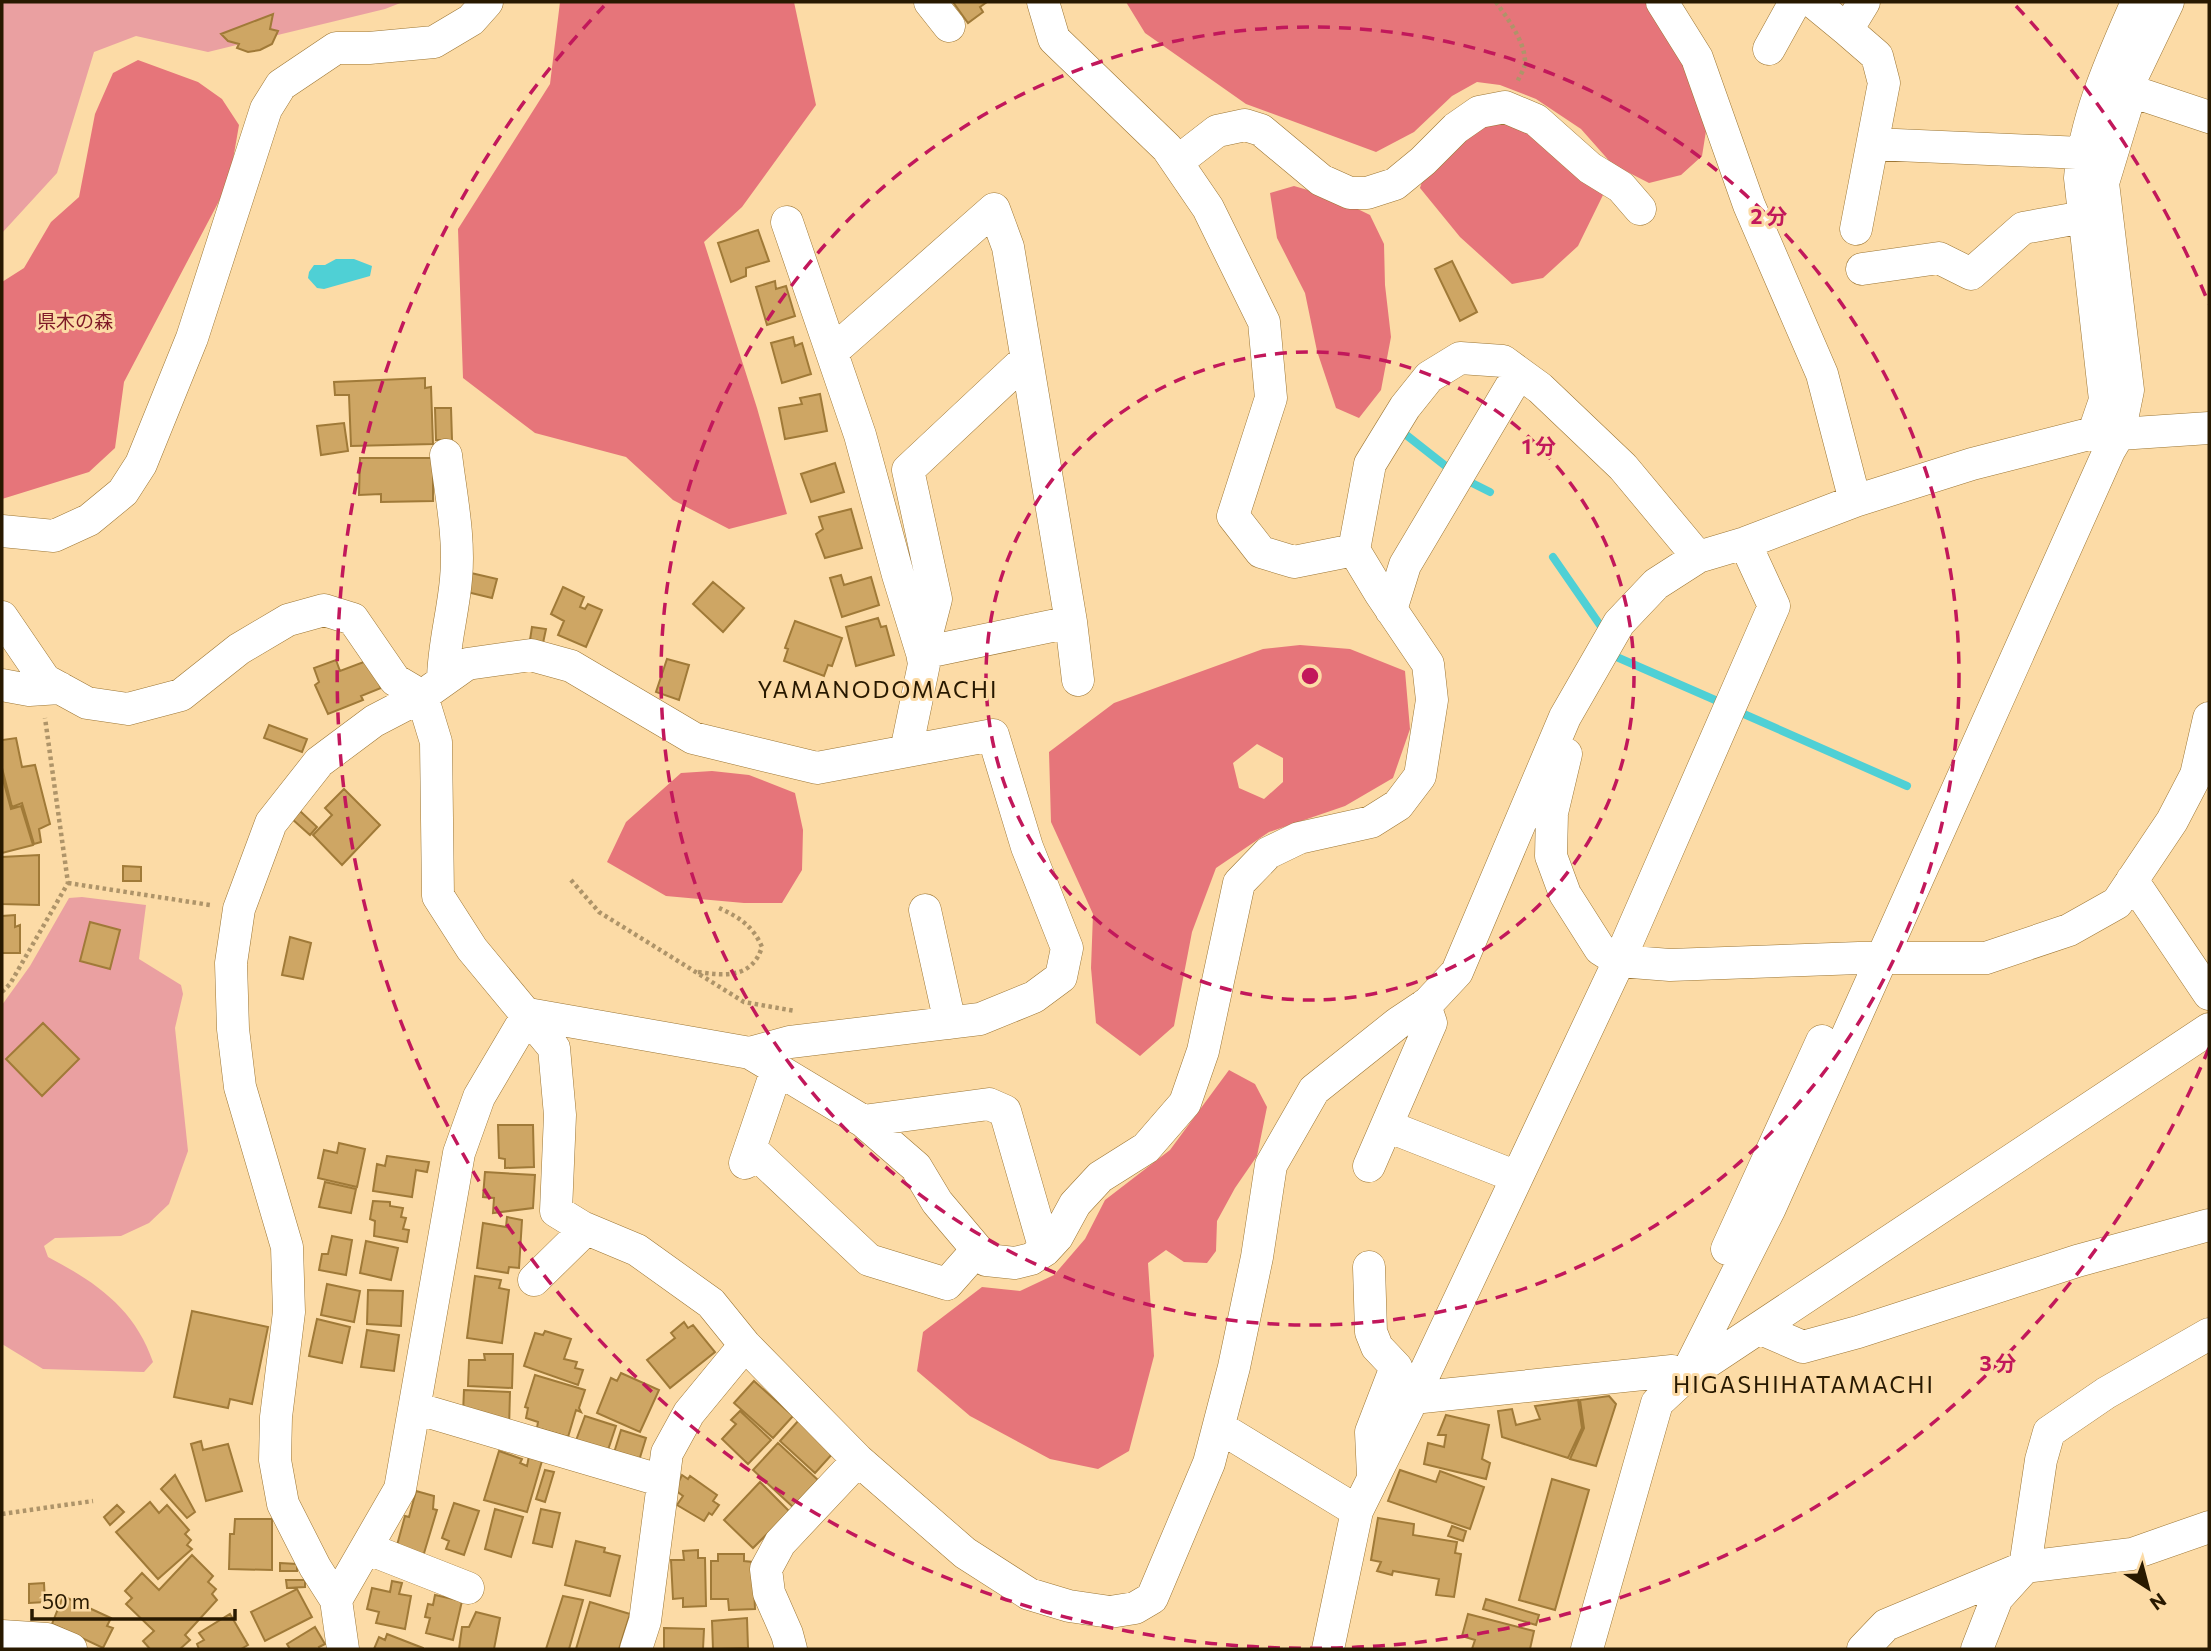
<svg xmlns="http://www.w3.org/2000/svg" width="2211" height="1651" viewBox="0 0 2211 1651" font-family="Commissioner,'Noto Sans JP',sans-serif">
  <style>
    .green { fill: #eaa0a1 }
    .forest { fill: #e6757a; fill-rule: evenodd }
    .water { fill: #4fd0d5 }
    .lines { fill: none; stroke-linecap: round; stroke-linejoin: round }
    .stream { stroke: #4fd0d5; stroke-width: 8 }
    .building { fill: #cea664; stroke: #a07a38; stroke-width: 2 }
    .minor-casing { stroke: #9c7634; stroke-width: 33 }
    .path { stroke: #ae9469; stroke-width: 4.5; stroke-dasharray: 3.5 3.5; stroke-linecap: butt }
    .minor { stroke: #fff; stroke-width: 32 }
    .ring { fill: none; stroke: #c2185b; stroke-width: 3.5; stroke-dasharray: 12 9 }
    .labels { text-anchor: middle; dominant-baseline: central; stroke-width: 6; stroke-linejoin: round; paint-order: stroke }
    .park-label { font-size: 19px; fill: #7f1927; stroke: #fcdba6 }
    .quarter-label { font-size: 23px; letter-spacing: 2px; fill: #281900; stroke: #fcdba6 }
    .centre { fill: #c2185b; stroke: #fcdba6; stroke-width: 3.5 }
    .ring-label { font-size: 21px; text-anchor: middle; font-weight: bold; fill: #c2185b; stroke: #fcdba6; stroke-width: 6; stroke-linejoin: round; paint-order: stroke }
  </style>
  <rect width="100%" height="100%" fill="#fcdba6"/>
  <path class="green" d="M2,2h401l-18,7 -177,43 -72,-16 -42,16 -37,121 -55,60z
    M82,897l64,8 -7,54 42,26 2,9 -8,34 13,123 -19,53 -20,19 -28,13 -66,2 -11,8 4,11c48,25 87,52 105,105l-9,10 -101,-3 -41,-25v-339l28,-39 39,-68z"/>
  <path class="forest" d="M560,2h234l22,103 -74,102 -38,35 53,166 30,106 -58,15 -56,-29 -47,-43 -91,-24 -72,-55 -5,-149 92,-145z
    M1126,2h524l38,61 18,68 -4,25 -21,19 -32,8 -37,-19 -31,-35 -45,-30 -36,-14 -23,-3 -25,14 -38,36 -38,20 -130,-48 -101,-71z
    M138,60l60,22 24,17 17,26 -9,52 -12,26 -94,179 -9,66 -26,24 -87,27v-217l22,-14 27,-46 28,-25 16,-83 18,-41z
    M1491,124l25,1 25,19 21,21 25,12 16,18 -25,51 -35,32 -31,6 -52,-47 -40,-49c11,-38 37,-49 71,-64z
    M1294,186l41,12 35,17 14,29 1,41 6,52 -10,53 -22,28 -23,-10 -19,-57 -12,-58 -28,-55 -7,-45z
    M1300,645l50,4 55,22 5,58 -17,49 -48,28 -76,26 -53,36 -24,64 -18,94 -34,30 -44,-33 -5,-55 2,-54 -42,-92 -2,-70 65,-49 149,-54zM1257,744l26,14v24l-19,17 -25,-11 -6,-25z
    M712,771l37,4 46,18 8,37 -1,40 -20,33h-38l-78,-7 -59,-34 19,-40 55,-49z
    M1229,1070l26,14 12,23 -10,49 -22,32 -18,33 -1,30 -9,12 -23,-1 -18,-12 -18,13 6,93 -25,95 -31,18 -48,-10 -80,-43 -53,-45 6,-39 59,-45 38,4 34,-16 31,-36 20,-39 65,-50z"/>
  <path class="water" d="M336,259h18l18,7 -2,10 -46,13 -7,-1 -9,-10 1,-6 5,-7h11z"/>
  <g class="lines">
    <path class="stream" d="M1405,434l47,37
      M1464,479l26,13
      M1553,557l47,68
      M1612,655l110,48
      M1737,711l170,75"/>
  </g>
  <path class="building" d="M953,2h34l-7,5 3,5 -15,11z
    M273,14l-3,15 8,2 -6,13 -12,6 -12,2 -11,-4 2,-4 -11,-3 -7,-7z
    M758,230l11,31 -23,7v8l-15,6 -13,-39z
    M1452,261l25,51 -17,9 -25,-52z
    M775,281l1,8 10,-3 9,30 -28,9 -11,-38z
    M793,337l2,9 7,-3 9,31 -29,9 -11,-40z
    M425,378v10l6,-1 2,57 -82,2 -2,-51h-14l-1,-13z
    M820,394l7,37 -42,8 -6,-31 23,-4 -2,-6z
    M435,408h16l1,32h-16z
    M344,423l4,28 -27,4 -4,-29z
    M360,458h73v43l-52,1v-8l-22,1z
    M835,463l9,29 -33,10 -10,-28z
    M851,509l11,39 -37,10 -9,-24 7,-5 -4,-12z
    M471,573l26,6 -5,19 -25,-6z
    M841,575l3,10 27,-8 8,28 -37,12 -12,-39z
    M713,582l31,26 -21,24 -30,-28z
    M563,587l21,10 -4,10 5,2 3,-5 14,6 -16,37 -28,-12 6,-14 -13,-7z
    M878,618l3,9 5,-1 8,29 -38,11 -10,-39z
    M795,621l47,17 -10,28 -4,-1 -4,11 -40,-15 4,-12 -3,-1z
    M532,627l14,2 -3,14 -13,-3z
    M667,659l22,6 -10,35 -23,-8z
    M336,660l4,11 29,-11 12,28 -20,8 2,4 -35,14 -13,-29 4,-3 -5,-14z
    M269,725l38,14 -5,13 -38,-14z
    M16,738l6,29 13,-2 15,59 -11,5 2,13 -7,2 -12,-41 -10,4 -10,-39v-28z
    M2,776l9,33 10,-3 12,39 -31,8z
    M344,789l36,36 -38,40 -29,-30 19,-20 -7,-7z
    M300,811l17,16 -7,8 -18,-16z
    M39,855v50l-37,-1v-47z
    M123,866l18,1v14h-18z
    M15,915v12l5,-2v28h-18v-37z
    M90,922l30,8 -10,39 -30,-8z
    M290,937l21,6 -8,36 -21,-4z
    M43,1023l36,36 -37,37 -36,-37z
    M498,1125h35l1,42 -29,1v-9l-6,-1z
    M339,1143l26,6 -8,38 -39,-9 6,-28 13,3z
    M387,1156l42,6 -2,10 -11,-2 -4,27 -39,-6 4,-27 8,2z
    M485,1172l50,3 -2,33 -40,5 1,-15 -11,-1z
    M325,1182l31,7 -5,24 -32,-6z
    M373,1201l17,1v4l13,2 -2,9 5,1 -3,11 6,1 -2,12 -33,-6 1,-15 -5,-2z
    M507,1217l15,3 -3,48 -10,-1 -1,6 -31,-5 6,-45 23,4z
    M332,1236l20,4 -6,35 -27,-5 3,-16h6z
    M366,1241l32,7 -7,32 -31,-7z
    M475,1276l26,4 -2,8 10,2 -7,53 -35,-5z
    M327,1284l33,7 -6,31 -33,-7z
    M368,1290l35,1 -2,35 -34,-2z
    M192,1311l76,16 -16,77 -22,-5 -2,9 -54,-11z
    M317,1319l33,8 -8,36 -33,-7z
    M684,1322l4,6 5,-3 22,27 -45,36 -23,-28 28,-22 -4,-5z
    M367,1330l32,5 -5,36 -33,-4z
    M545,1331l26,8 -7,20 13,3 -2,6 8,2 -5,15 -54,-19 11,-33 8,2z
    M484,1354h29l-1,34 -44,-2 1,-26h16z
    M621,1373l38,17 -19,42 -43,-19 14,-35 6,3z
    M535,1375l50,15 -6,18 2,4 -5,-2 -8,27 -31,-9 1,-6 -12,-4 2,-10 -3,-1z
    M754,1381l39,35 -20,22 -39,-35z
    M464,1390l46,2 -1,37 -46,-16z
    M1609,1396l7,8 -20,62 -26,-7 14,-31 -4,-28z
    M1578,1400l4,28 -14,30 -66,-21 -4,-26 14,-2 4,16 24,-6 -5,-13z
    M740,1411l31,29 -23,24 -26,-25 14,-15 -5,-4z
    M1446,1415l43,10 -7,34 8,4 -4,16 -62,-15 4,-21 16,4 2,-12h-8z
    M585,1416l31,10 -9,27 -33,-7z
    M799,1420l35,32 -19,21 -35,-32z
    M621,1430l25,8 -8,26 -25,-8z
    M201,1441l2,9 25,-6 14,47 -36,10 -15,-57z
    M778,1443l40,37 -25,27 -40,-37z
    M499,1451l23,8 -2,4 7,3 3,-15 14,3 -17,58 -43,-12z
    M545,1470l9,2 -9,30 -9,-3z
    M1400,1470l36,12 4,-11 44,16 -14,42 -82,-28z
    M175,1475l20,37 -8,6 -26,-29z
    M682,1475l6,4 2,-3 27,19 -4,6 6,4 -7,10 -3,-2 -5,8 -27,-16 6,-9 -8,-6z
    M1552,1479l37,11 -34,120 -36,-10z
    M760,1482l33,33 -15,8 -25,25 -29,-28z
    M416,1491l18,5 -1,13 4,1 -15,50 -26,-11 9,-33 4,1z
    M150,1502l9,11 8,-8 22,25 -4,4 6,6 -4,5 5,4 -34,30 -42,-47z
    M454,1503l25,8 -15,44 -18,-6 3,-8 -7,-3z
    M117,1505l7,7 -14,13 -6,-8z
    M495,1509l28,8 -12,40 -26,-8z
    M541,1509l19,4 -8,34 -19,-4z
    M1378,1518l36,6 -1,11 44,7 -2,11 6,1 -7,43 -18,-2 3,-16 -46,-8 -1,4 -15,-4 4,-9 -10,-2z
    M235,1519h37v51l-43,-1 1,-35h4z
    M1452,1526l14,5 -3,10 -15,-5z
    M576,1541l29,7 -1,4 16,4 -10,40 -45,-11z
    M698,1550v8h7l1,48 -23,1v-9l-10,1 -2,-39h13l-1,-9z
    M718,1554h26v7l9,1 2,47 -26,1 -1,-11h-17v-38h7z
    M192,1555l21,21 -5,6 8,7 -4,5 5,6 -32,35 5,5 -10,9h-30l-7,-8 11,-10 -28,-27 6,-6 -7,-7 17,-18 17,17z
    M280,1563l17,1v7h-17z
    M286,1580h19v7l-18,1z
    M392,1581l10,2 -3,11 12,2 -6,33 -29,-6 3,-11 -12,-3 5,-21 18,4z
    M44,1583l1,19 -16,1v-19z
    M297,1589l15,28 -47,24 -14,-29z
    M435,1595l27,6 -9,39 -27,-7 4,-15 -5,-1 3,-13 5,1z
    M63,1596l48,22 -4,8 6,2 -10,20 -51,-24z
    M563,1596l20,4 -14,49h-23z
    M1486,1599l53,16 -3,10 -53,-16z
    M590,1602l40,12 -11,35h-43z
    M476,1612l24,6 -6,31h-35l3,-22h7z
    M230,1614l18,31 -7,4h-42l-2,-5 7,-4 -5,-7z
    M1468,1614l66,17 -4,18h-58l3,-9 -13,-4z
    M747,1618l1,30 -35,1 -1,-28z
    M315,1627l10,17 -6,3 1,2h-30l-3,-5z
    M664,1628l40,1 -1,20h-39z
    M387,1634l36,14v1h-49l5,-12 6,3z"/>
  <g class="lines">
    <g class="minor-casing">
      <path id="minor" d="M930,2l19,24
        M1043,2l11,37 113,109 41,60 56,114 7,76 -38,118 28,36 33,10 60,-12
        M1662,2l35,56 52,147 73,169 33,127
        M1813,2l34,28 17,-28
        M1847,30l30,26 7,27 -28,146
        M1769,49l26,-47
        M2131,91l78,26
        M1873,144l209,9
        M1177,162l40,-31 28,-6 16,5 60,50 29,13h17l28,-9 28,-23 33,-33 23,-16 26,-5 31,13 54,48 31,19 19,22
        M787,222l73,213 38,140 24,78 2,11 -18,87
        M1862,269l77,-11 32,16 52,-46 61,-11
        M832,352l162,-143 14,38 63,375 7,58
        M1019,366l-111,104 28,129 -14,54 149,-31
        M2093,435l12,-35 -25,-222c5,-61 33,-121 57,-176
        M2,531l52,5 35,-16 34,-28 18,-28 51,-126 74,-229 15,-24 55,-37h33l65,-6 37,-22 16,-18
        M1391,610l14,-45 114,-192
        M2,617l43,63 42,23 41,6 53,-14 58,-46 49,-29 36,-10 29,9 42,61 27,16 14,46 2,154 34,53 82,99 6,67 -4,96 26,16 55,23 74,53 34,42 113,115 107,93 64,41 40,12 41,6 25,-4 17,-10 57,-135 25,-96 23,-110 14,-92 43,-75 84,-67 30,-20 29,-31 108,-255 54,-94 37,-39 42,-27 47,-14 110,-42 117,-37 121,-31 26,1 90,-6
        M443,681c0,-34 10,-67 13,-102 4,-41 -5,-83 -10,-124
        M2,685l27,5 31,-2
        M1566,754l-14,59 -1,43 14,38 35,55 19,12 51,4 189,-7h127l83,-28 48,-27 55,-82 24,-46 13,-57
        M2132,880l77,114
        M925,910l25,113
        M528,1014l222,39 113,68 53,46 21,35 49,58 29,3 16,-4 14,-9 12,-13 18,-33 25,-27 46,-29 39,-45 18,-52 36,-168 29,-30 31,-15 72,-16 27,-17 22,-29 12,-76 -4,-36 -48,-71 -26,-43 16,-86 35,-57 24,-30 31,-19 43,3 37,27 83,79 75,90
        M863,1121l126,-17 16,7 40,139
        M1387,1126l130,51
        M750,1148l119,112 78,24 30,-34
        M745,1163l32,-94
        M1369,1166l62,-143 -6,-18
        M1727,1249l95,-208
        M1369,1267l2,65 6,15 19,20 -25,65 2,44
        M534,1280l52,-51
        M1759,1328l44,19 55,-15 219,-71 132,-36
        M1413,1398l259,-27 13,6 85,-169 339,-757 10,-17 9,-44 -25,-207 28,-92 2,-16 35,-73
        M415,1408l248,73
        M1219,1427l138,84
        M366,1548l102,40
        M336,1600l64,-111 59,-336 20,-56 49,-83
        M2,1636l45,3 24,10
        M343,1649l-7,-49 -21,-33 -32,-63 -8,-44 1,-43 13,-105 -2,-65 -47,-160 -7,-58 -2,-66 8,-54 32,-86 48,-61 55,-41 48,-25 45,-32 64,-9 40,11 122,72 124,30 176,-33 34,112 40,101 -6,29 -27,20 -54,22 -190,23 -40,11
        M636,1649l9,-28 22,-168 22,-40 56,-68
        M791,1649l-4,-15 -18,-41 -3,-24 14,-26 78,-83
        M1328,1649l29,-138 56,-113 206,-437 155,-355 -29,-63
        M1587,1649l70,-246 28,-26 524,-348
        M1863,1649l23,-24 139,-58 107,-13 77,-27
        M1977,1649l20,-51 28,-31 16,-107 8,-28 57,-39 103,-59"/>
    </g>
    <path class="path" d="M1496,2c11,16 29,39 29,60 0,6 -5,14 -8,20
      M571,880l28,32 145,90 51,9
      M68,883l142,22
      M698,972c28,4 54,6 64,-25 -9,-21 -23,-30 -43,-39
      M2,992l8,-8 58,-101 -23,-165
      M2,1514l91,-13"/>
    <use href="#minor" class="minor"/>
  </g>
  <g class="ring">
    <circle cx="1310" cy="676" r="324"/>
    <circle cx="1310" cy="676" r="649"/>
    <path d="M2209 1048A973 973 0 1 1 604 6M2016 6A973 973 0 0 1 2209 304"/>
  </g>
  <g class="labels">
    <g class="park-label">
      <text x="75" y="320">県木の森</text>
    </g>
    <g class="quarter-label">
      <text x="878" y="689">YAMANODOMACHI</text>
      <text x="1804" y="1384">HIGASHIHATAMACHI</text>
    </g>
  </g>
  <circle cx="1310" cy="676" r="10" class="centre"/>
  <g class="ring-label">
    <text x="1769" y="224">2 分</text>
    <text x="1539" y="454">1 分</text>
    <text x="1998" y="1371">3 分</text>
  </g>
  <rect width="2211" height="1651" fill="none" stroke="#281900" stroke-width="7"/>
  <g transform="translate(2148 1588) rotate(144)" stroke="#fcdba6" stroke-width="5" paint-order="stroke">
  <path d="M0-5L12 26L0 18L-12 26Z" fill="#281900"/>
  <text y="-10" font-size="19" font-weight="bold" text-anchor="middle" fill="#281900">N</text>
  </g>
  <path d="M32 1609v10h203v-10" fill="none" stroke="#281900" stroke-width="3.5"/>
  <text x="42" y="1609" font-size="21" fill="#281900" stroke="#fcdba6" stroke-width="5" paint-order="stroke">50 m</text>
</svg>
